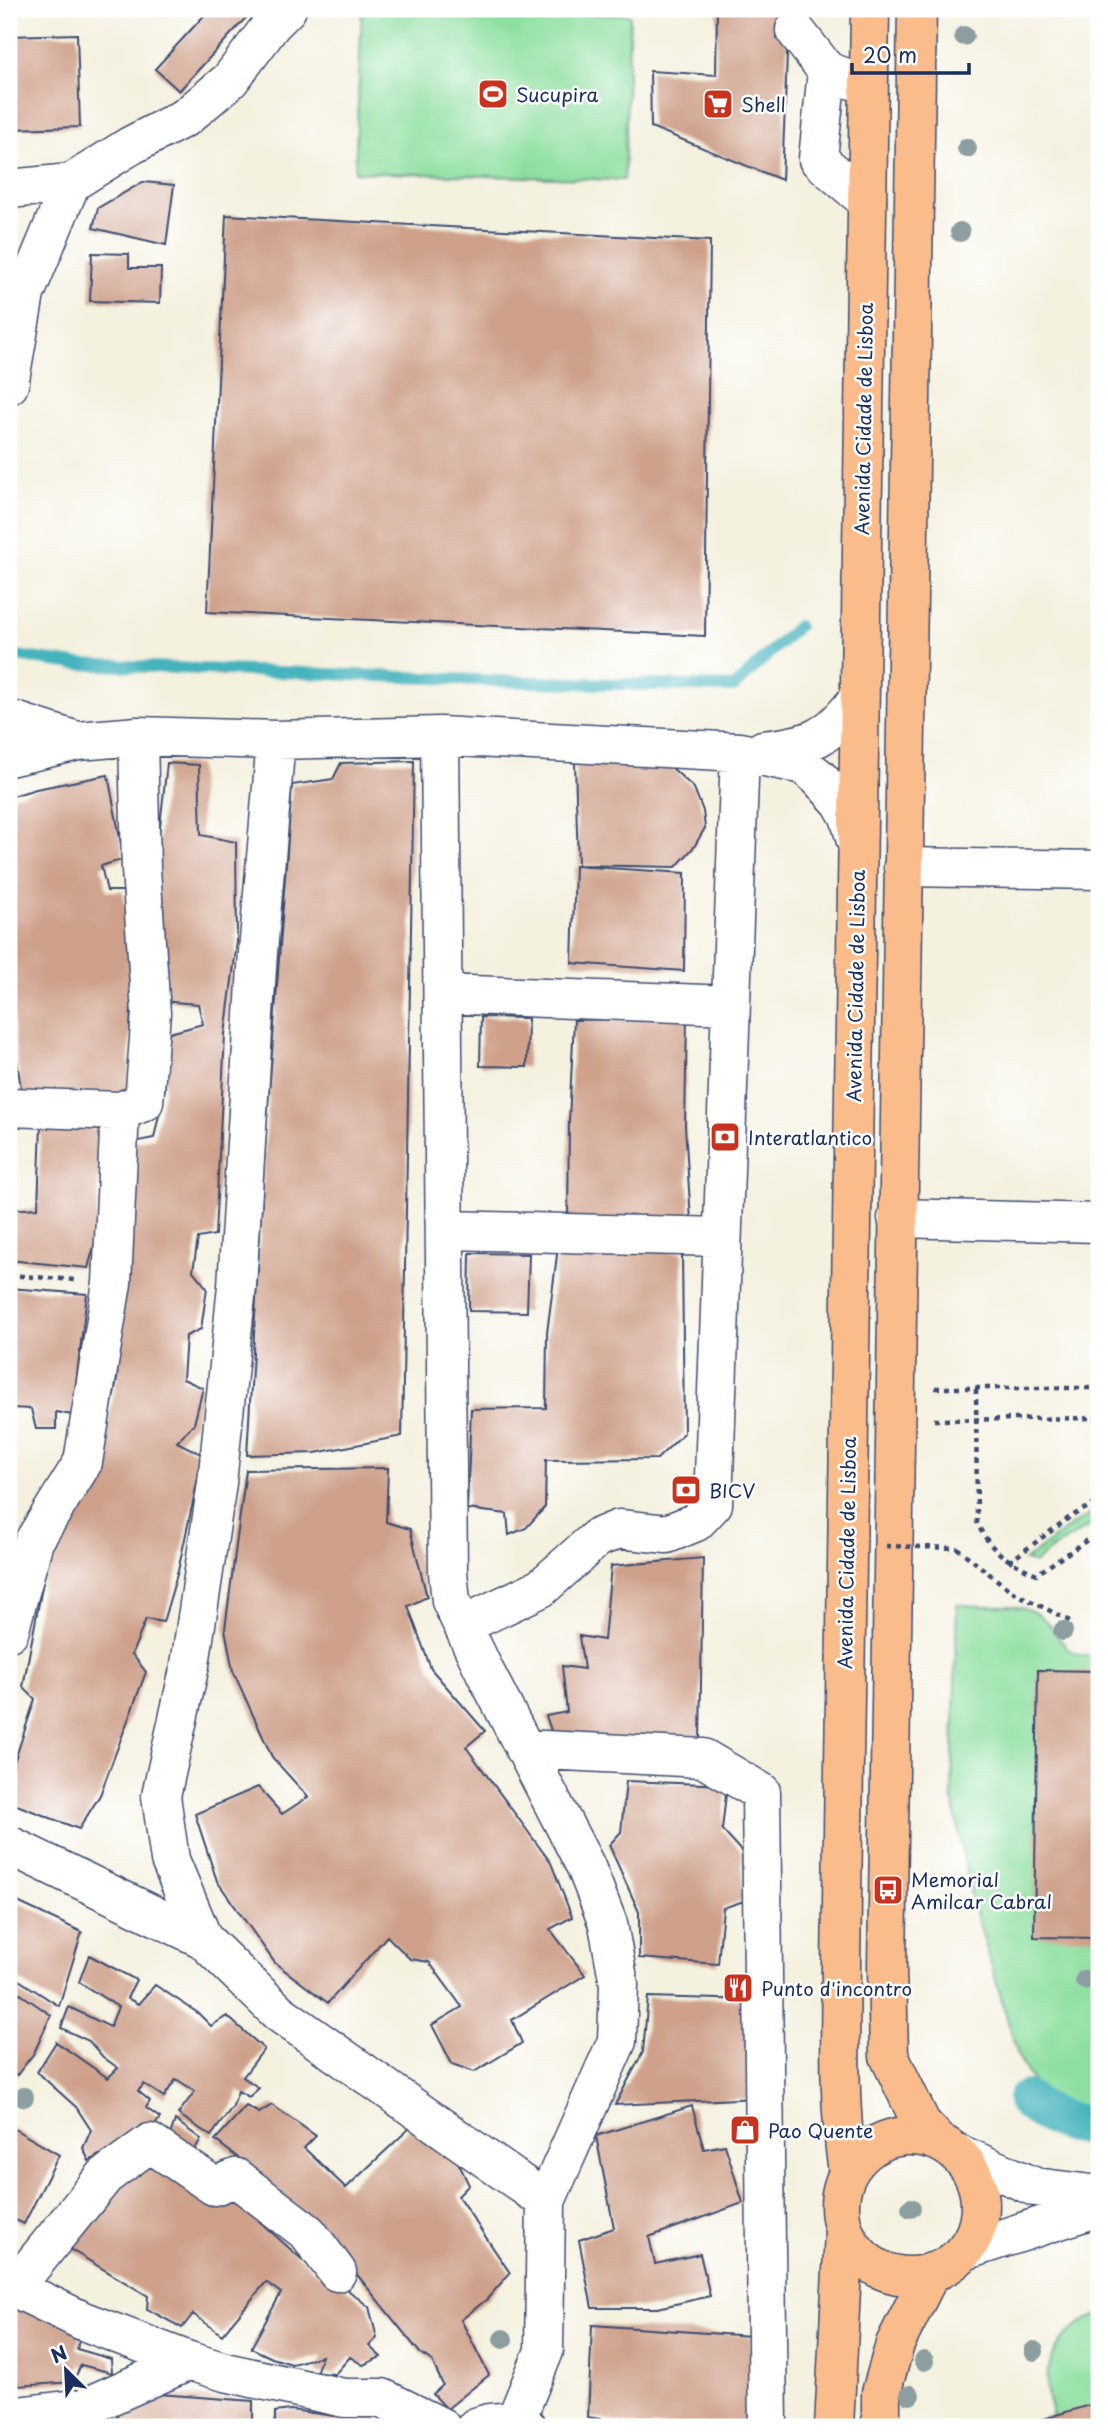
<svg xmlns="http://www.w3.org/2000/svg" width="1108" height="2436" viewBox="0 0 1108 2436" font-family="'Playpen Sans',sans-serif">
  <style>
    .green { fill: #8ddfa0; stroke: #54877f; stroke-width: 2 }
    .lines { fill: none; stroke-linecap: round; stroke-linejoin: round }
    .stream { stroke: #44b3be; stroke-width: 12 }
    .canal { stroke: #44b3be; stroke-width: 40 }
    .building { fill: #cfa18b }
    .minor-casing { stroke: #3c4c71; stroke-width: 41 }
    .major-casing { stroke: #3c4c71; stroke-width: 41 }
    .path { stroke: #3c4c71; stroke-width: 4.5; stroke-dasharray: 5 5; stroke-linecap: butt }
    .minor { stroke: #fff; stroke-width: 38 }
    .major { stroke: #fabc8b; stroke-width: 38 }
    .path-bridge { stroke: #3c4c71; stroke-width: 4.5; stroke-dasharray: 5 5; stroke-linecap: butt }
    .tree { fill: #8d9ea1 }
    .labels { text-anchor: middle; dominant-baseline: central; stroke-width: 5; stroke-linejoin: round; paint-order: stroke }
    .poi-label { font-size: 19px; fill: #1b2f5e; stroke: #fff; text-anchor: start }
    .street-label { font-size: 19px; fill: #1b2f5e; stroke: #fff }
  </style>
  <rect width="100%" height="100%" fill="#fff"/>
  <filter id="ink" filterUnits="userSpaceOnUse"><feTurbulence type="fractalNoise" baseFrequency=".0143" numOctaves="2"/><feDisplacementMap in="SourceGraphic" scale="14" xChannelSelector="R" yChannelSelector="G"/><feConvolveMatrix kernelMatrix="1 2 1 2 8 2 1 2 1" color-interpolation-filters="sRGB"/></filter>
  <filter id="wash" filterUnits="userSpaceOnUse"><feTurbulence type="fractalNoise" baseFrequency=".00686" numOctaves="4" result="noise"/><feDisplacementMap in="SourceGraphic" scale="28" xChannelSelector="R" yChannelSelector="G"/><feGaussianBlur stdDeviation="1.57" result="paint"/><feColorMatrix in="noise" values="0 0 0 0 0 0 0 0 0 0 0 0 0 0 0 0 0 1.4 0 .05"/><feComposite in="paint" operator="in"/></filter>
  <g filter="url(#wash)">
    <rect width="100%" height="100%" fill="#f4f1df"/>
    <path class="green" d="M362,9l268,6 -6,165 -269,-8z
      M1099,1510v10l-47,29 -17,14 -10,-3 49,-36z
      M957,1604c25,6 60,-5 82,11 26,20 18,42 60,42v455c-52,-2 -55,-11 -80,-54l-48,-162 -19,-101z
      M1099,2315v112h-80l34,-11c-2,-8 -6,-17 -6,-26 -2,-35 20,-65 52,-75z"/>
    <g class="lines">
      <path class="stream" d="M9,655l67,9 453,18 205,5 64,-61"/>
      <path class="canal" d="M1027,2100c20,18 45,26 72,26"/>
    </g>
    <g id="blocks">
      <path class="building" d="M210,9h44l-75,82 -24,-22z
        M717,9h87l-1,21 -15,-1 -6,151 -131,-53 -1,-56 66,4z
        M77,34l3,93 -71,2v-93z
        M143,182l31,3 -8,60 -73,-17 5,-20z
        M226,215l484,26 -5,395 -498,-24z
        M92,253l37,1v14h32l-1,35 -70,-2z
        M414,761l-12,675 -87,17 -68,2 18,-309 27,-361 41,-6 8,-16z
        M575,762l96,5 23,21 9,23 2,17 -11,19 -18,20 -98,-2z
        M167,763l32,2 2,70 35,7 1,100 -12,92 -10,201 -17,3 -5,33 14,17 -6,41 -15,7 -3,43 20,9 -9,36 -17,18 26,13 -25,116 -15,51 -17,-3 -14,35 14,18 -46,123 -21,34 -70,-27v-24l26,-79 -12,-12 25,-132 50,-83 19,-93 16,-237 21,-4 11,-50 1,-54 37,-10 -5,-20 -38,-3 -3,-148z
        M108,775l16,84 -23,7 6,25h16l10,60 -5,141 -106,2 -6,-38 -7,-101v-158l27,-8z
        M575,866l110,7 -1,98 -112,-8z
        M481,1017l47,1 -1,49 -47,-1z
        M687,1018l-2,108 6,95 -123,-1 1,-99 5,-101z
        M41,1124l60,6 -5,109 -8,29 -79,-8v-50l29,-2z
        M558,1247l124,5 2,181 -27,26 -111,1 -1,47 -19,21 -17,7 -2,-21 -40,-5 4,-100 75,-1 1,-75z
        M470,1253l59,1 -2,58 -58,-1z
        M9,1288l78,6 -15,121 -16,-3v17h-20l-5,-20 -19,-1 -3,7z
        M388,1468l-2,54 24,7 17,68 -19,9 23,63 54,62 -19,16 85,116 21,54 -22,12 35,46 -73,45 10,23 -48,29 -22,-8 -20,-39 30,-18 -33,-45 -19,-3 -23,-23 -59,67 -53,-40 -58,-82 -22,-67 63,-27 24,27 26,-17 -36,-40 -39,-86 -8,-42 21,-159z
        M703,1558l-3,183 -147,-5 -7,-20 21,-4 -5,-46 22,3 -5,-33 25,4 7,-74z
        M1038,1670l61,1v267l-65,-1z
        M626,1781l101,4 -5,45 20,22 2,49 -21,7 -5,56 -79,-6v-46l-30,-67 12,-13z
        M9,1898l73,34 -23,74 -48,-31 -2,5z
        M89,1955l47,25 -9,18 11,6 17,-19 43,28 13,13 16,-10 37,33 -21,28 16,11 -10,9 -11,-6 -5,15 -22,30 -33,-22 17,-23 -19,-12 -12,18 -20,-13 -6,7 12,10 -4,7 14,10 -27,34 -24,16 -10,-13 -10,6 -6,-13 8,-18 -15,-23 -39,-35 19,-30 52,36 10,-10 -15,-11 -14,-16 -28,-13 8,-21 41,20 8,-20 -39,-25z
        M9,1986l42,29 -17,38 -17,22 -8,-4z
        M648,1997l107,3 2,98 -142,7 28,-53z
        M272,2105l44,31 -12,12 42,40 68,-64 44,38 11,23 -11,11 52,77 -23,26 -26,21 28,55 -42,34 -14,-15 10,-9 -11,-24 -12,-8 -102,-127 -63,-55 -40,-31 31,-34 13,7z
        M692,2106l12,43 21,-4 18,58 -94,34 6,27 45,-10 10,42 -52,12h-66l-13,-68 35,-12 -18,-92z
        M175,2120l26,19 -12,20 -19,-24z
        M9,2126l50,29 -35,69 -15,-7z
        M150,2152l83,33 32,23 -6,13 58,52 26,13 26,21 8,31 -8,8 12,11 -18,8 -13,-8 -15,17 -19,-1 6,-17 -30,8 -20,-6 -21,-10 30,-55 -15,-11 -44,53 -29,-21 -11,14 -35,-19 1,-13 -80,-48z
        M9,2303l72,29 -4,17 34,10 1,14 -31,-8 -8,17 -55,4 -6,-27h-3z
        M592,2325l159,11 1,91h-108l-56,-10z
        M158,2394l95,7v26h-136l-1,-6 7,-22z
        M1099,2402v25h-78l32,-11z
        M376,2408l6,19h-107v-15l16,-2 42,6z"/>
    </g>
  </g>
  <g filter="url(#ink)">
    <use href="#blocks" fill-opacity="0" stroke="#3c4c71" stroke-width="2"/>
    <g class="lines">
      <g class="minor-casing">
        <path id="minor" d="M795,30l32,41 25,9
          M827,71l-9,88 49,42
          M9,189l62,-6
          M9,278l16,16 -16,91
          M25,294l46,-111 59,-37 56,-29 44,-37 42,-56 15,-15
          M9,719l68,22
          M440,736l8,836 3,29 34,71 101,195 22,57 11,60 -2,57 -71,160 -2,150 -29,71
          M763,750c48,-5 65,-11 95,-51
          M9,757l69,-16 60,-5 138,4 164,-4 300,16 63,13 15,12 23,25 8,14 8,29
          M903,867l196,3
          M443,994l288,11
          M9,1107l111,4
          M897,1218l202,5
          M446,1230l276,7
          M463,1625l78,-37 56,-50 22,-9 48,5 29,-12 17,-18 27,-752
          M9,1632l25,-91 49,-79 29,-179 8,-172 24,-9 7,-89 -10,-144 -3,-133
          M524,1749l179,9 58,34 7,635
          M9,1845l194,94 76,74 267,188
          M203,1939l-33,-79 -9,-64 29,-131 27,-182 20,-197 21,-334 18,-212
          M957,2153l78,34 64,8
          M964,2251l135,-44
          M9,2285l74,36 106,40 36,11 119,26h38l59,29
          M14,2288l91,-112 45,-33 64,43 22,-8 72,55 29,39
          M9,2417l74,-9 106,-47
          M476,2427c18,-7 33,-7 51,0"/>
      </g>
      <g class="major-casing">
        <path id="major" d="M917,9l-30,1958 2,89 32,67 18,19
          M840 2206a70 70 0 1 1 140 0a70 70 0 1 1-140 0Z
          M848,2173c-10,-68 -8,-137 -7,-206l29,-1958
          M834,2427l10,-196
          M881,2427v-34l14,-49 36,-72"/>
      </g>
      <path class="path" d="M9,1275l65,5
        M935,1388h164
        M976,1389l1,133c12,29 33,41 60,52l62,-42
        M934,1420l165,-2
        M957,1548l54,43 61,31
        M1009,1562l61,-45 29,-16"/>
      <use href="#minor" class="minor"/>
      <use href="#major" class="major"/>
      <path class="path-bridge" d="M886,1546l71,2"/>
    </g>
    <g class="tree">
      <circle cx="964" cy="36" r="10"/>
      <circle cx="967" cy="148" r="10"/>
      <circle cx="960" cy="232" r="10"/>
      <circle cx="1063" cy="1631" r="10"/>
      <circle cx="1085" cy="1980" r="10"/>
      <circle cx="24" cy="2097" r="10"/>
      <circle cx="911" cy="2208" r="10"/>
      <circle cx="503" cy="2339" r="10"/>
      <circle cx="1034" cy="2351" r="10"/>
      <circle cx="924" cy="2361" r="10"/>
      <circle cx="910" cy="2395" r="10"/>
    </g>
  </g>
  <defs>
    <g id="stadium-square" transform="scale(1.575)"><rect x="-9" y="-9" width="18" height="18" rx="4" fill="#c8321e" stroke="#fff"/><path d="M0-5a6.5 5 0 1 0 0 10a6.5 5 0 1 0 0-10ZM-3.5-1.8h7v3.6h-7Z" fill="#fff"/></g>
    <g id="supermarket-square" transform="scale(1.575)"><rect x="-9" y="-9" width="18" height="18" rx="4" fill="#c8321e" stroke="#fff"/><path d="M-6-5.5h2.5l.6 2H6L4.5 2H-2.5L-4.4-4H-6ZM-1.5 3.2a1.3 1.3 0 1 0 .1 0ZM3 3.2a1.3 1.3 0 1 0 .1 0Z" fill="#fff"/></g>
    <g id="bank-square" transform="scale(1.575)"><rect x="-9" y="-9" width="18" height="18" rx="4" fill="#c8321e" stroke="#fff"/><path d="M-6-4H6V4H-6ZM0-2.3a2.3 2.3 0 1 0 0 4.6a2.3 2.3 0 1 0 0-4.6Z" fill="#fff"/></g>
    <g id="bus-square" transform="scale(1.575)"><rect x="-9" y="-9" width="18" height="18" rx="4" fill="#c8321e" stroke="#fff"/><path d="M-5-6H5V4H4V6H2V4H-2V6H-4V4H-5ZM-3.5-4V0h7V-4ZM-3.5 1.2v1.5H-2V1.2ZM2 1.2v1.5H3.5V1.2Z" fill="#fff"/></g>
    <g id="restaurant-square" transform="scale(1.575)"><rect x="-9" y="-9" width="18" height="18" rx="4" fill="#c8321e" stroke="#fff"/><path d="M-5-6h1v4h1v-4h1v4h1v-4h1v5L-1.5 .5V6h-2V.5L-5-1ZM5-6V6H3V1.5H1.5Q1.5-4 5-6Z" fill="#fff"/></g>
    <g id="shop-square" transform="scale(1.575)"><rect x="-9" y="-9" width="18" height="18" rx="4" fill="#c8321e" stroke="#fff"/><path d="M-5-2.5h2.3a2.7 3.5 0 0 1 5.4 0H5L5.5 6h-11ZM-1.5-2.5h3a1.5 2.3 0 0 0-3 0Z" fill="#fff"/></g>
  </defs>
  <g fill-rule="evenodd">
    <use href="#stadium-square" x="493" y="94"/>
    <use href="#supermarket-square" x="718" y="104"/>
    <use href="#bank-square" x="725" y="1137"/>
    <use href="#bank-square" x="686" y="1490"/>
    <use href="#bus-square" x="888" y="1890"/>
    <use href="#restaurant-square" x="738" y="1988"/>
    <use href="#shop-square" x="745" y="2130"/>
  </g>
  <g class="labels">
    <g class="poi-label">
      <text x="516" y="94">Sucupira</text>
      <text x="741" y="104">Shell</text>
      <text x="748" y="1137">Interatlantico</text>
      <text x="709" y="1490">BICV</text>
      <text x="911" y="1879">Memorial<tspan x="911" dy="22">Amilcar Cabral</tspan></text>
      <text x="761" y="1988">Punto d'incontro</text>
      <text x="768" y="2130">Pao Quente</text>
    </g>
    <g class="street-label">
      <text transform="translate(863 419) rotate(-89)">Avenida Cidade de Lisboa</text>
      <text transform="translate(855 986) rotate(-89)">Avenida Cidade de Lisboa</text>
      <text transform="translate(846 1553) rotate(-89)">Avenida Cidade de Lisboa</text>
    </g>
  </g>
  <rect width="1108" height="2436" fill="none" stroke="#fff" stroke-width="35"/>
  <g transform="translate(66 2370) rotate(336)" stroke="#ffffff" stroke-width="5" paint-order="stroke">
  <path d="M0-5L12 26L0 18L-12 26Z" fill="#1b2f5e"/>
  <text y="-10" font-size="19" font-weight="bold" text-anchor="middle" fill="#1b2f5e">N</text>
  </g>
  <path d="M852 63v10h117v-10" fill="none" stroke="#1b2f5e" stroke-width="3.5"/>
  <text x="863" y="63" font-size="21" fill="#1b2f5e" stroke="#ffffff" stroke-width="5" paint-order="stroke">20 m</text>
</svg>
